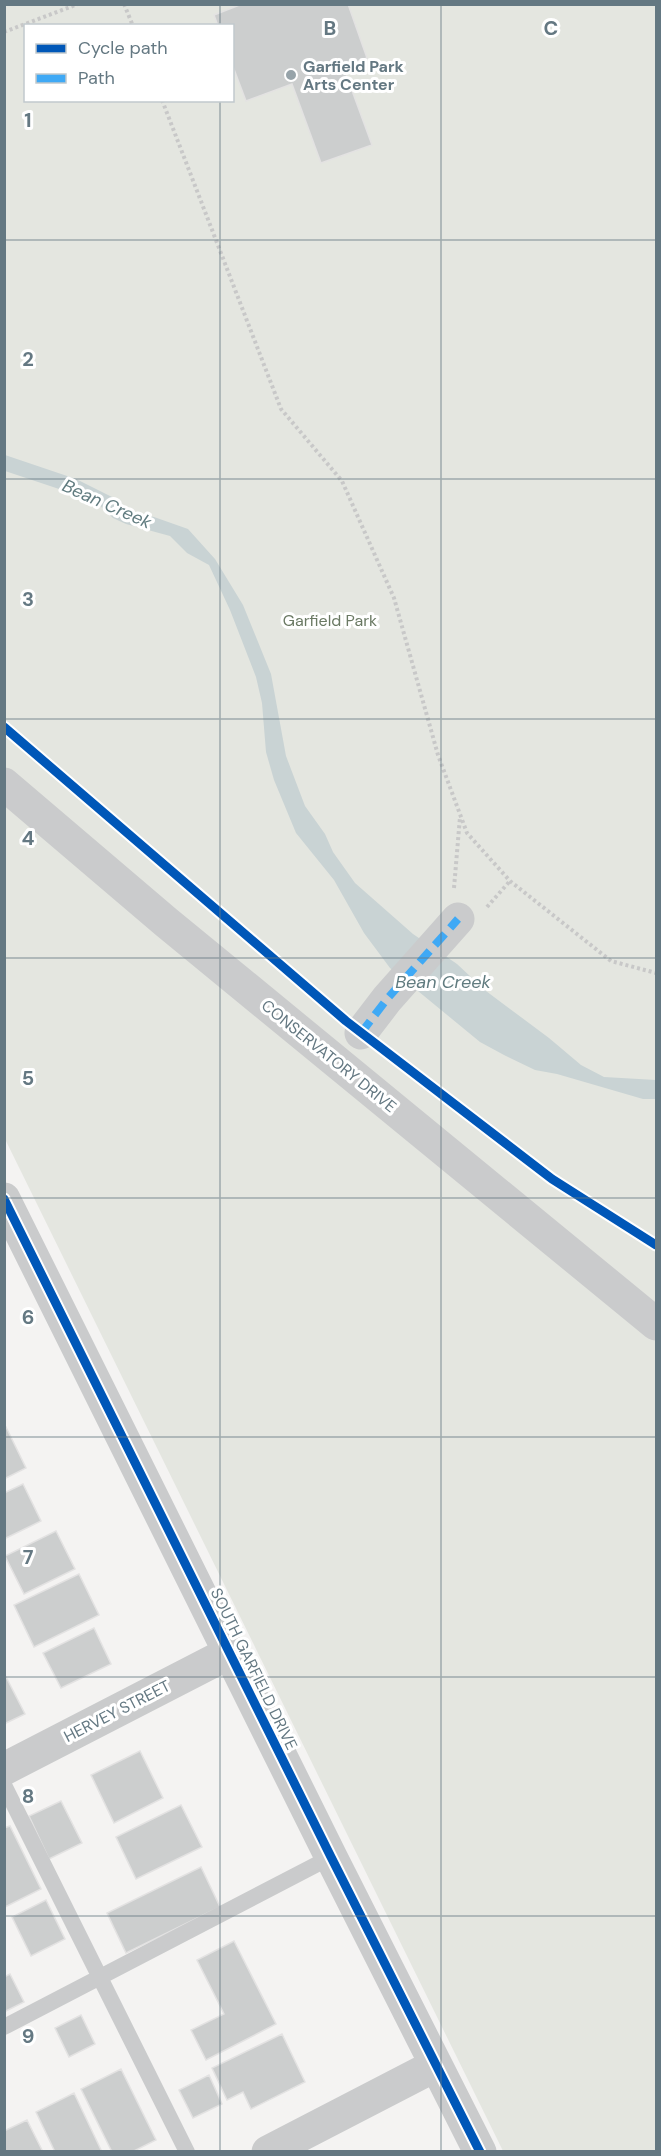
<svg xmlns="http://www.w3.org/2000/svg" width="661" height="2156" viewBox="0 0 661 2156" font-family="'DM Sans',sans-serif">
  <style>
    .green { fill: #e4e6e0; fill-rule: evenodd }
    .water { fill: #c9d3d4 }
    .building { fill: #cccece; stroke: #e3e2e2; stroke-width: 1.5 }
    .lines { fill: none; stroke-linecap: round; stroke-linejoin: round }
    .path { stroke: #c8c8c8; stroke-width: 4; stroke-dasharray: 3 3; stroke-linecap: butt }
    .lane { stroke: #cacbcc; stroke-width: 16 }
    .street { stroke: #cacbcc; stroke-width: 33 }
    .quiet { stroke: #3fa9f5; stroke-width: 8; stroke-dasharray: 15 8; stroke-linecap: butt }
    .cycleway-casing { stroke: #fff; stroke-width: 13 }
    .cycleway { stroke: #0057b8; stroke-width: 9 }
    .grid { fill: none; stroke: #647882; stroke-width: 1.5; stroke-opacity: 0.55 }
    .poi-dot { fill: #96a3a9; stroke: #fff; stroke-width: 2 }
    .labels { text-anchor: middle; dominant-baseline: central; stroke-width: 6; stroke-linejoin: round; paint-order: stroke }
    .poi-label { font-size: 16px; font-weight: bold; fill: #647882; stroke: #fff; text-anchor: start }
    .park-label { font-size: 16px; fill: #6a7963; stroke: #fff }
    .street-label { font-size: 16px; fill: #647882; stroke: #fff }
    .water-label { font-size: 18px; font-style: italic; fill: #607b7f; stroke: #fff }
    .grid-label { font-size: 20px; text-anchor: middle; font-weight: bold; fill: #647882; stroke: #fff; stroke-width: 6; stroke-linejoin: round; paint-order: stroke }
  </style>
  <rect width="100%" height="100%" fill="#f4f3f2"/>
  <path class="green" d="M5,5h651v2146h-153l-498,-1012zM26,26h206v74h-206z"/>
  <path class="water" d="M5,455l71,24 38,19 17,14 23,5 34,12 27,30 28,46 28,69 15,82 19,50 20,28 8,18 22,31 58,51 44,30 29,27 63,47 32,27 23,12 52,3v19h-13l-86,-25 -22,-4 -31,-15 -24,-13 -90,-74 -26,-35 -30,-53 -38,-47 -22,-53 -8,-28 -4,-49 -6,-26 -26,-67 -21,-45 -22,-12 -17,-17 -44,-12 -13,-6 -18,-17 -90,-30z"/>
  <path class="building" d="M242,4h106l19,54 -24,8 29,79 -51,18 -29,-79 -46,17 -14,-37v-38h-14l-4,-11z
    M6,1427l20,41 -22,11v-51z
    M23,1484l18,37 -37,18v-46z
    M56,1531l19,38 -51,25 -19,-38z
    M79,1574l20,41 -65,32 -20,-42z
    M94,1628l17,36 -50,24 -18,-35z
    M4,1673l21,41 -21,10z
    M140,1751l23,47 -49,25 -23,-48z
    M61,1801l21,42 -33,16 -20,-43z
    M181,1805l21,42 -66,32 -20,-42z
    M10,1826l31,63 -36,18 -1,-79z
    M201,1867l19,40 -94,46 -19,-40z
    M46,1900l19,39 -34,17 -19,-39z
    M234,1941l42,83 -70,36 -15,-30 33,-16 -27,-54z
    M10,1974l14,28 -20,10v-35z
    M81,2015l14,29 -26,13 -14,-29z
    M282,2034l23,48 -54,27 -8,-17 -16,8 -15,-32z
    M121,2069l35,71 -24,12h-20l-31,-63z
    M209,2075l13,29 -29,14 -14,-28z
    M74,2093l28,59h-47l-19,-40z
    M27,2120l16,32h-39v-21z"/>
  <g class="lines">
    <path class="path" d="M124,4l9,22
      M4,32l74,-28
      M162,100l119,309 61,72 52,117 44,157 29,78 43,48 101,80 45,12
      M454,888l6,-71
      M487,907l23,-26"/>
    <path class="lane" d="M4,1785l183,367
      M4,2027l327,-170"/>
    <path class="street" d="M4,784l162,138 490,402
      M361,1033l26,-34 71,-80
      M4,1199l327,658 149,295
      M4,1769l225,-116
      M268,2152l168,-87"/>
    <path class="quiet" d="M361,1033l26,-34 71,-80"/>
    <g class="cycleway-casing">
      <path id="cycleway" d="M4,727l342,294 206,158 104,66
        M4,1199l327,658 149,295"/>
    </g>
    <use href="#cycleway" class="cycleway"/>
  </g>
  <path class="grid" d="M220,4v22M441,4v2148M220,100v2052M4,240h652M4,479h652M4,719h652M4,958h652M4,1198h652M4,1437h652M4,1677h652M4,1916h652"/>
  <circle class="poi-dot" cx="291" cy="75" r="6"/>
  <g class="labels">
    <g class="poi-label">
      <text x="303" y="66">Garfield Park<tspan x="303" dy="18">Arts Center</tspan></text>
    </g>
    <g class="park-label">
      <text x="330" y="620">Garfield Park</text>
    </g>
    <g class="street-label">
      <text transform="translate(329 1056) rotate(39)">CONSERVATORY DRIVE</text>
      <text transform="translate(254 1669) rotate(64)">SOUTH GARFIELD DRIVE</text>
      <text transform="translate(117 1711) rotate(-27)">HERVEY STREET</text>
    </g>
    <g class="water-label">
      <text transform="translate(107 504) rotate(24)">Bean Creek</text>
      <text x="443" y="982">Bean Creek</text>
    </g>
  </g>
  <g class="grid-label">
    <text x="330" y="35">B</text>
    <text x="551" y="35">C</text>
    <text x="28" y="127">1</text>
    <text x="28" y="366">2</text>
    <text x="28" y="606">3</text>
    <text x="28" y="845">4</text>
    <text x="28" y="1085">5</text>
    <text x="28" y="1324">6</text>
    <text x="28" y="1564">7</text>
    <text x="28" y="1803">8</text>
    <text x="28" y="2043">9</text>
  </g>
  <rect width="661" height="2156" fill="none" stroke="#647882" stroke-width="12"/>
  <rect x="24" y="24" width="210" height="78" fill="#ffffff" stroke="#c1c9cd" stroke-width="1.5"/>
  <rect x="36" y="44" width="30" height="9" fill="#0057b8" stroke="#c1c9cd" stroke-width="1.5"/>
  <text x="78" y="54" font-size="18" fill="#647882">Cycle path</text>
  <rect x="36" y="74" width="30" height="9" fill="#3fa9f5" stroke="#c1c9cd" stroke-width="1.5"/>
  <text x="78" y="84" font-size="18" fill="#647882">Path</text>
</svg>
